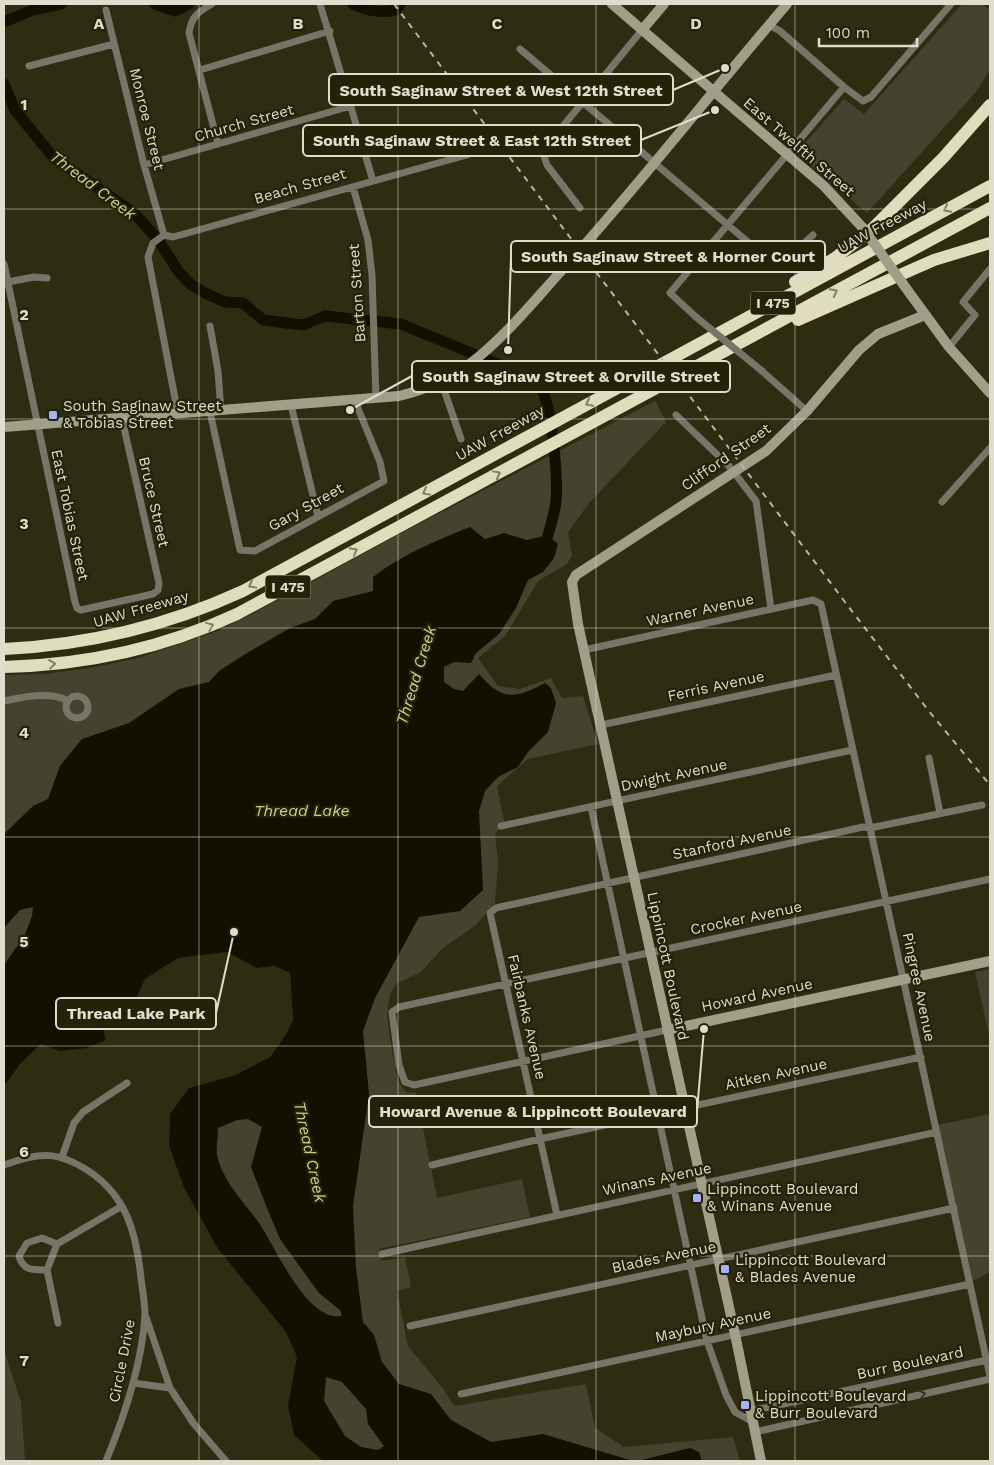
<svg xmlns="http://www.w3.org/2000/svg" width="994" height="1465" viewBox="0 0 994 1465" font-family="'Work Sans',sans-serif">
  <style>
    .green { fill: #44432e }
    .water { fill: #121000; fill-rule: evenodd }
    .lines { fill: none; stroke-linecap: round; stroke-linejoin: round }
    .river { stroke: #121000; stroke-width: 11 }
    .street { stroke: #767567; stroke-width: 7 }
    .secondary { stroke: #a09f8a; stroke-width: 10 }
    .highway { stroke: #dfddbc; stroke-width: 12 }
    .rail { stroke: #b7b5a4; stroke-width: 2; stroke-dasharray: 6 6; stroke-linecap: butt }
    .street-bridge { stroke: #767567; stroke-width: 7 }
    .secondary-bridge { stroke: #a09f8a; stroke-width: 10 }
    .oneway { stroke: #828062 }
    .oneway2 { stroke: #38371f }
    .grid { fill: none; stroke: #deddce; stroke-width: 1; stroke-opacity: 0.55 }
    .poi-dot { fill: #a6b1fc; stroke: #242207; stroke-width: 2 }
    .labels { text-anchor: middle; dominant-baseline: central; stroke-width: 4.5; stroke-linejoin: round; paint-order: stroke }
    .shield { fill: #242207; stroke: #a6a592; stroke-width: 1 }
    .shield-label { font-size: 14px; font-weight: bold; fill: #deddce }
    .street-label { font-size: 15px; fill: #deddce; stroke: #242207 }
    .poi-label { font-size: 15px; fill: #deddce; stroke: #242207; text-anchor: start }
    .water-label { font-size: 16px; font-style: italic; fill: #d0cc93; stroke: #242207 }
    .grid-label { font-size: 16px; text-anchor: middle; font-weight: bold; fill: #deddce; stroke: #242207; stroke-width: 4.5; stroke-linejoin: round; paint-order: stroke }
    .leader { fill: none; stroke: #deddce; stroke-width: 2 }
    .callout-dot { fill: #deddce; stroke: #242207; stroke-width: 2 }
    .callout { fill: #242207; stroke: #deddce; stroke-width: 2 }
    .callout-label { font-size: 16px; text-anchor: middle; font-weight: bold; fill: #deddce }
  </style>
  <rect width="100%" height="100%" fill="#2e2c11"/>
  <path class="green" d="M962,4h20l8,6v59l-14,23 -109,121 -71,-60 48,-54 20,15z
    M655,401l11,21 -77,81 -21,29 4,24 -5,8 -29,17 -33,55 -27,22 20,28 22,3 31,-11 11,20 21,-2 15,48 -70,15 -31,27 7,35 -9,14 3,28 -3,40 -19,22 -33,23 -22,24 -25,12 -6,10 -3,21 5,36 6,30 8,11 10,1 21,105 85,-19 8,38 -151,32 3,12 23,-4 6,30 -14,4 11,55 36,44 10,16 132,-22 9,44 29,19 109,-10 7,24h-417l-29,-26 -6,-29 8,-34 1,-15 -11,-25 -68,-83 -34,-61 -15,-42 1,-32 19,-26 46,-13 35,-18 15,-21 8,-16 -3,-47 -16,-7 -17,2 -30,-16 -49,6 -33,21 -12,26 -30,24 3,11c-27,10 -38,14 -65,4l-20,19 -17,23v-411l41,-1 45,-6 48,-10 77,-26 39,-19 155,-84z
    M990,969v70l-15,-67z
    M990,1114v158l-17,9 -35,-156z
    M4,1350l17,52 4,59h-21z"/>
  <path class="water" d="M470,527l15,12 19,-6 23,7 21,-5 10,9 -4,14 -11,14 -15,8 -12,28 -17,26 -23,19 -5,10 -17,-1 -10,5v15l10,7 9,2 16,-17c23,27 36,25 66,9l6,5 5,15 -8,29 -20,20 -10,15 -20,10 -13,14 -6,20 4,79 -23,21 -41,6 -44,81 -12,33 6,63 -16,112 3,62 7,54 11,13 8,27 17,22 32,10 20,26 40,22 52,-8 90,27h-310l-29,-26 -6,-29 9,-49 -11,-25 -68,-83 -34,-61 -15,-42 1,-32 19,-26 46,-13 35,-18 15,-21 8,-16 -3,-47 -16,-7 -17,2 -30,-16 -49,6 -33,21 -12,26 -30,24 3,11 -20,8 -26,3 -19,-7 -20,19 -17,23v-121l21,-30 7,-19 1,-9 -13,3 -16,18v-94l29,-28 15,-7 12,-33 22,-27 47,-16 50,-34 30,-7 10,-11 28,-18 43,-25 25,-9 18,-18 40,-10v-14c30,-23 62,-36 97,-50zM248,1119l14,8 -11,40 16,41 13,31 39,54 21,17 2,6c-35,7 -67,-70 -83,-93 -15,-21 -36,-41 -42,-68 -1,-8 1,-18 1,-27l19,-8zM326,1377l16,5 24,27 2,15 16,22 -6,4 -17,-3 -16,-11 -21,-35z
    M690,1448l9,4 3,9h-64z"/>
  <g class="lines">
    <path class="river" d="M155,4l20,7 14,-7
      M353,4c13,7 28,9 43,6l4,-6
      M4,22l29,-12 28,-6
      M4,84l11,26 38,47 81,56 25,28 19,30 12,13 17,10 18,8 18,1 20,17 40,5 22,-9 76,8 102,42c12,3 29,9 37,20 12,18 18,92 16,115 -1,11 -5,23 -8,34"/>
    <path class="street" d="M212,4c-13,7 -21,13 -23,29l29,111
      M320,4l53,177
      M106,10l38,155 20,70
      M769,25l11,6 64,56 19,14 8,-4 80,-93
      M520,49l248,210c17,6 33,-14 45,-24
      M29,66l85,-22
      M200,70l130,-39
      M144,165l207,-59
      M353,187l15,53 4,35 4,124
      M580,208l-33,-43 -3,-9 1,-8 97,-118
      M4,264l71,338 2,6 4,2 72,-16 5,-4 1,-7 -37,-164
      M8,282l26,-5 13,1
      M696,317l-26,-24 174,-206
      M210,326l8,45 3,40
      M949,347l26,-32 -12,-13 27,-33
      M762,371l45,40
      M441,381l20,58
      M291,405l27,111
      M210,412l30,138 15,1 129,-70 -4,-19 -25,-61
      M178,414l-30,-157 5,-14 11,-8 9,2 308,-86
      M676,415l53,51 27,35 15,108
      M942,502l48,-54
      M584,650l229,-50 8,4 169,772
      M66 707a11 11 0 1 1 22 0a11 11 0 1 1-22 0Z
      M4,701c18,-4 47,-10 64,0
      M601,725l235,-50
      M929,758l11,55
      M591,807l116,534 19,54 9,17 18,10
      M501,826l351,-76
      M667,1030l-253,55 -9,-3 -6,-17 -7,-53 7,-5 591,-128
      M62,1157l12,-34 9,-11 44,-29
      M4,1165c37,-14 56,-14 89,9 33,24 42,57 47,95 1,15 5,31 5,46 -3,50 -20,100 -39,146
      M432,1165l108,-26 381,-82
      M557,1215l-67,-302 6,-5 367,-81 7,1 112,-23
      M57,1244l-10,26 11,53
      M382,1254l555,-122
      M47,1270c-14,0 -24,1 -28,-14l8,-13 15,-5 15,6 65,-38
      M146,1317l24,71 24,36 32,37
      M410,1326l544,-118
      M133,1383l37,5
      M461,1394l509,-110
      M751,1411l236,-51
      M755,1432l235,-53"/>
    <path class="secondary" d="M612,4l212,182 39,42
      M642,30l22,-26
      M903,284l46,63 41,46
      M4,427l395,-31c25,-6 51,-17 72,-33 34,-26 63,-62 92,-94 78,-86 149,-178 224,-265
      M667,1030l323,-69
      M761,1461l-26,-127 -157,-710 -6,-42 4,-7 190,-124 41,-40 52,-61 19,-16 47,-19"/>
    <path class="highway" d="M795,282l40,-24 37,-29 71,-71 47,-53
      M798,320l136,-60 56,-17
      M4,649c83,-4 163,-23 239,-58l747,-405
      M4,667c80,-2 160,-19 233,-53l753,-406"/>
    <path class="rail" d="M394,4l451,598 83,108 62,75"/>
    <path class="street-bridge" d="M696,317l66,54"/>
    <path class="secondary-bridge" d="M863,228l40,56"/>
  </g>
  <defs><path id="oneway-chevron" d="M-2-3.5L2.5 0L-2 3.5" fill="none" stroke-width="1.6" stroke-linecap="round" stroke-linejoin="round" transform="scale(1.25)"/></defs>
  <g class="oneway">
    <use href="#oneway-chevron" transform="translate(947 209) rotate(152)"/>
    <use href="#oneway-chevron" transform="translate(834 292) rotate(-28)"/>
    <use href="#oneway-chevron" transform="translate(589 403) rotate(152)"/>
    <use href="#oneway-chevron" transform="translate(497 474) rotate(-29)"/>
    <use href="#oneway-chevron" transform="translate(426 492) rotate(151)"/>
    <use href="#oneway-chevron" transform="translate(354 551) rotate(-28)"/>
    <use href="#oneway-chevron" transform="translate(252 585) rotate(151)"/>
    <use href="#oneway-chevron" transform="translate(210 626) rotate(-22)"/>
    <use href="#oneway-chevron" transform="translate(52 664) rotate(-6)"/>
  </g>
  <use class="oneway2" href="#oneway-chevron" transform="translate(922 1394) rotate(-12)"/>
  <path class="grid" d="M199,4v1457M398,4v1457M596,4v1457M795,4v1457M4,209h986M4,419h986M4,628h986M4,837h986M4,1046h986M4,1256h986"/>
  <g class="poi-dot">
    <rect x="48" y="410" width="10" height="10" rx="2.5"/>
    <rect x="692" y="1193" width="10" height="10" rx="2.5"/>
    <rect x="720" y="1264" width="10" height="10" rx="2.5"/>
    <rect x="740" y="1400" width="10" height="10" rx="2.5"/>
  </g>
  <g class="labels">
    <g class="shield">
      <rect x="750.5" y="291.5" width="45" height="23" rx="4"/>
      <rect x="265.5" y="575.5" width="45" height="23" rx="4"/>
    </g>
    <g class="shield-label">
      <text x="773" y="303">I 475</text>
      <text x="288" y="587">I 475</text>
    </g>
    <g class="street-label">
      <text transform="translate(147 119) rotate(76)">Monroe Street</text>
      <text transform="translate(244 123) rotate(-16)">Church Street</text>
      <text transform="translate(799 147) rotate(41)">East Twelfth Street</text>
      <text transform="translate(300 186) rotate(-16)">Beach Street</text>
      <text transform="translate(882 226) rotate(-28)">UAW Freeway</text>
      <text transform="translate(357 293) rotate(-94)">Barton Street</text>
      <text transform="translate(500 433) rotate(-29)">UAW Freeway</text>
      <text transform="translate(726 457) rotate(-35)">Clifford Street</text>
      <text transform="translate(154 502) rotate(77)">Bruce Street</text>
      <text transform="translate(306 507) rotate(-29)">Gary Street</text>
      <text transform="translate(70 515) rotate(78)">East Tobias Street</text>
      <text transform="translate(141 609) rotate(-16)">UAW Freeway</text>
      <text transform="translate(700 610) rotate(-12)">Warner Avenue</text>
      <text transform="translate(716 686) rotate(-12)">Ferris Avenue</text>
      <text transform="translate(674 775) rotate(-12)">Dwight Avenue</text>
      <text transform="translate(732 842) rotate(-12)">Stanford Avenue</text>
      <text transform="translate(746 918) rotate(-12)">Crocker Avenue</text>
      <text transform="translate(668 966) rotate(78)">Lippincott Boulevard</text>
      <text transform="translate(919 987) rotate(78)">Pingree Avenue</text>
      <text transform="translate(757 995) rotate(-12)">Howard Avenue</text>
      <text transform="translate(527 1017) rotate(77)">Fairbanks Avenue</text>
      <text transform="translate(776 1074) rotate(-12)">Aitken Avenue</text>
      <text transform="translate(657 1179) rotate(-12)">Winans Avenue</text>
      <text transform="translate(664 1257) rotate(-12)">Blades Avenue</text>
      <text transform="translate(713 1325) rotate(-12)">Maybury Avenue</text>
      <text transform="translate(122 1361) rotate(-79)">Circle Drive</text>
      <text transform="translate(910 1363) rotate(-12)">Burr Boulevard</text>
    </g>
    <g class="poi-label">
      <text x="63" y="406">South Saginaw Street<tspan x="63" dy="17">&amp; Tobias Street</tspan></text>
      <text x="707" y="1189">Lippincott Boulevard<tspan x="707" dy="17">&amp; Winans Avenue</tspan></text>
      <text x="735" y="1260">Lippincott Boulevard<tspan x="735" dy="17">&amp; Blades Avenue</tspan></text>
      <text x="755" y="1396">Lippincott Boulevard<tspan x="755" dy="17">&amp; Burr Boulevard</tspan></text>
    </g>
    <g class="water-label">
      <text transform="translate(93 185) rotate(37)">Thread Creek</text>
      <text transform="translate(416 675) rotate(-73)">Thread Creek</text>
      <text x="302" y="810">Thread Lake</text>
      <text transform="translate(310 1152) rotate(78)">Thread Creek</text>
    </g>
  </g>
  <g class="grid-label">
    <text x="99" y="29">A</text>
    <text x="298" y="29">B</text>
    <text x="497" y="29">C</text>
    <text x="696" y="29">D</text>
    <text x="24" y="110">1</text>
    <text x="24" y="320">2</text>
    <text x="24" y="529">3</text>
    <text x="24" y="738">4</text>
    <text x="24" y="947">5</text>
    <text x="24" y="1157">6</text>
    <text x="24" y="1366">7</text>
  </g>
  <path class="leader" d="M725 68L673 90M715 110L641 140M508 350L511 257M350 410L412 376M234 932L216 1013M704 1029L697 1111"/>
  <g class="callout-dot">
    <circle cx="725" cy="68" r="5"/>
    <circle cx="715" cy="110" r="5"/>
    <circle cx="508" cy="350" r="5"/>
    <circle cx="350" cy="410" r="5"/>
    <circle cx="234" cy="932" r="5"/>
    <circle cx="704" cy="1029" r="5"/>
  </g>
  <g class="callout">
    <rect x="329" y="74" width="344" height="31" rx="5"/>
    <rect x="303" y="125" width="338" height="31" rx="5"/>
    <rect x="511" y="241" width="314" height="31" rx="5"/>
    <rect x="412" y="361" width="318" height="31" rx="5"/>
    <rect x="56" y="998" width="160" height="31" rx="5"/>
    <rect x="369" y="1096" width="328" height="31" rx="5"/>
  </g>
  <g class="callout-label">
    <text x="501" y="96">South Saginaw Street &amp; West 12th Street</text>
    <text x="472" y="146">South Saginaw Street &amp; East 12th Street</text>
    <text x="668" y="262">South Saginaw Street &amp; Horner Court</text>
    <text x="571" y="382">South Saginaw Street &amp; Orville Street</text>
    <text x="136" y="1019">Thread Lake Park</text>
    <text x="533" y="1117">Howard Avenue &amp; Lippincott Boulevard</text>
  </g>
  <rect width="994" height="1465" fill="none" stroke="#deddce" stroke-width="10"/>
  <path d="M819 38v8h98v-8" fill="none" stroke="#deddce" stroke-width="2.5"/>
  <text x="826" y="38" font-size="15" fill="#deddce" stroke="#242207" stroke-width="4" paint-order="stroke">100 m</text>
</svg>
